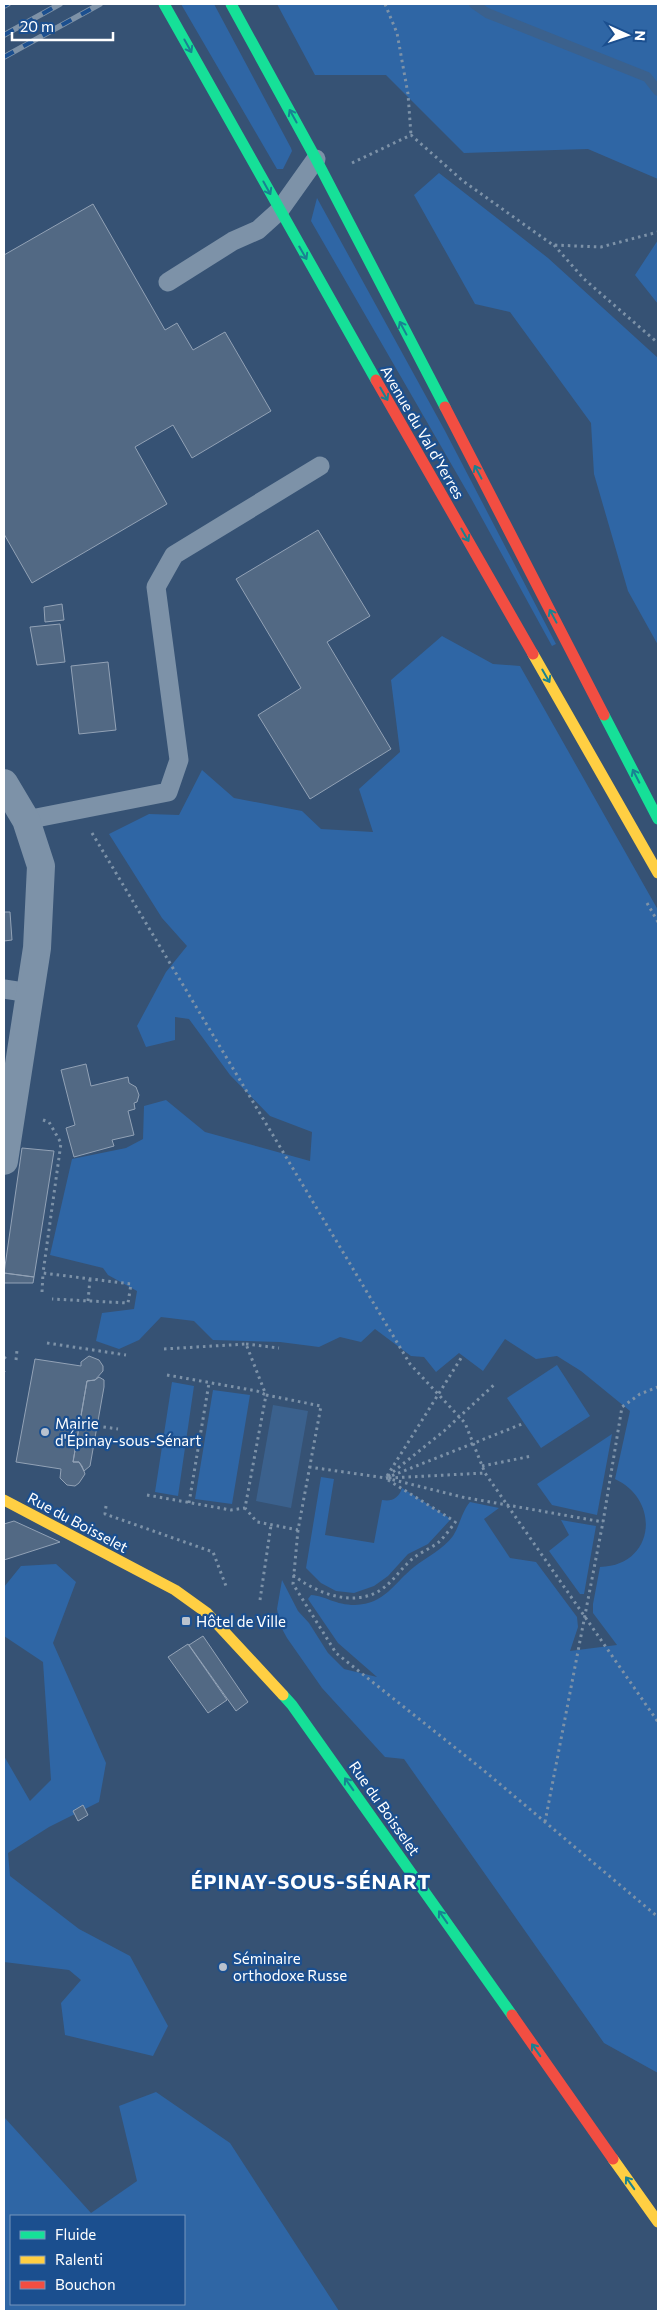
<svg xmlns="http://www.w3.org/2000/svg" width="662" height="2315" viewBox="0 0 662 2315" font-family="Commissioner,sans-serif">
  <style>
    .green { fill: #2f66a5; fill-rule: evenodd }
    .water { fill: #3b618d }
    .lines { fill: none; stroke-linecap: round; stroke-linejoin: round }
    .stream { stroke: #3b618d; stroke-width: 10 }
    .building { fill: #526984; stroke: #92a2b6 }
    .path { stroke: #7d92a8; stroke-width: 3; stroke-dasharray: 2.5 4; stroke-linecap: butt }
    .lane { stroke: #7d92a8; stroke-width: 19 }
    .street { stroke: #7d92a8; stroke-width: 28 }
    .fast { stroke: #16e098; stroke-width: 11 }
    .slow { stroke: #ffcf43; stroke-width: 11 }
    .jam { stroke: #f24e42; stroke-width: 11 }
    .rail-casing { stroke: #7e92a7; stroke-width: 5.5 }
    .rail { stroke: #1b4f8f; stroke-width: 4; stroke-dasharray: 11; stroke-linecap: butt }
    .oneway { stroke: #198292 }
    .poi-dot { fill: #b9c2ce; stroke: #1b4f8f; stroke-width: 2 }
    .labels { text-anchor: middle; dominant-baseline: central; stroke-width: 4.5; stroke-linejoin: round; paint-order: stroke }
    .street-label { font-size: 15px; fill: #fff; stroke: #1b4f8f }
    .poi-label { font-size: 15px; fill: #fff; stroke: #1b4f8f; text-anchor: start }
    .district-label { font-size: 20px; font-weight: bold; letter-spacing: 1px; fill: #fff; stroke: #1b4f8f }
  </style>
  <rect width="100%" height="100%" fill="#365274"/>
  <path class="green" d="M181,4h33l77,144 1,3 -9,18h-6z
    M277,4h381v175l-70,-30 -124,4 -78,-78h-71z
    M439,173l109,85 110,100v287l-30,-54 -34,-117 -3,-51 -81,-111 -35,-8 -61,-109z
    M317,198l127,231 112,215 -4,2 -80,-146 -161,-279z
    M658,240v64l-23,-29z
    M442,636l51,28 27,2 138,244v1163l-54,-30 -200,-284 -19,-2 -63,-69 -35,-50 -7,-13 -3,-16 5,-29 16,31 11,12 19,30 16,16 33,8 -39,-34 -30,-44 3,-4c15,1 24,10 44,10 30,-1 39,-22 59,-38 13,-10 29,-18 39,-31 7,-11 9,-25 17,-34l29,6 -15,11 26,39 26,4 41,55 1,10 -8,24 47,-6 -24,-32v-9l7,-37c54,-1 62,-66 15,-88l15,-68 -49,-40 -24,-15 -21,3 -31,-20 -22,32 -24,-18 -23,19 -12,-15 -13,-1 -36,-27 -14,13 -21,-5 -21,10 -39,-5 -67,-2 -19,-19 -33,-4 -22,23 -20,9 -23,-8 6,-28 32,-4 3,-18 -29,-16 -5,-7 -53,-13 22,-96 54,-11 17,-9 1,-33 22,-6 39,32 105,29 2,-29 -42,-16 -40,-41 -41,-56 -14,-2v23l-29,7 -9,-21 29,-54 21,-26 -25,-28 -53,-84 40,-20 30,1 23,-45 32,28 68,13 19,18 52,3 -14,-43 41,-37 -9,-72z
    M557,1365l33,51 -49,32 -34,-50z
    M172,1382l22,4 -16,110 -23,-4z
    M213,1390l37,5 -18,109 -37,-5z
    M612,1434l-15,81 -45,-10 -15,-21z
    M321,1477l13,2 -9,56 49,8 8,-43c10,2 17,-2 20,-12l49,31 -23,25 -20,10 -20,22 -14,10 -20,7 -18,-2 -15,-8 -15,-15z
    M561,1520l35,6 -12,68h-4l-31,-43 20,-16z
    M56,1564l20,18 -23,61 53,120 -7,39 -50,25 -41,26 2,23 69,53 51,27 38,70 -15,30 -88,-21 -4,-32 20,-23 -12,-10 -65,-8v-206l26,45 21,-21 -8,-118 -39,-26v-49l17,-21z
    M156,2092l74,51 109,168h-335v-194l87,96 46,-32 -18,-75zM11,2216h173v88h-173z"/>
  <path class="water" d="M273,1405l35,6 -17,97 -35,-7z"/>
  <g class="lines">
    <path class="stream" d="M474,4l13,9 160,64 11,14"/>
  </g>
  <path class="building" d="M93,204l72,126 12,-7 16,27 32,-18 46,79 -79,47 -19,-33 -38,22 32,57 -135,79 -28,-49v-279z
    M318,530l52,86 -43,26 64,107 -81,50 -52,-84 43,-27 -65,-109z
    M62,604l2,16 -19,2 -1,-15z
    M60,624l5,38 -28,3 -7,-38z
    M108,662l8,68 -37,4 -8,-68z
    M4,912h6l2,28 -8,1z
    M86,1064l5,22 37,-9 1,6 7,4 3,8 -2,7 -3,1 1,6 -7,2 6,24 -22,5 2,6 -40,11 -8,-29 9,-3 -14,-55z
    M22,1148l32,3 -20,126 -30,-4z
    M4,1273l30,4 -1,6h-29z
    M89,1356l10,4 4,6v5l-8,9 -8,1 -14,81h6l3,4 3,8 -6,9 -4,3 -8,-1 -7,-7 1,-9 -45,-7 19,-103 46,7v-4z
    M99,1377l5,3v7l-14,79 -6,5 -5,-9h-6l14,-81 8,-1z
    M14,1521l46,21 -56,18v-36z
    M203,1636l45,66 -12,9 -47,-66z
    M188,1644l39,56 -19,13 -40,-56z
    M83,1805l5,10 -10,6 -5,-10z"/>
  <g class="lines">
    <path class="path" d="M385,4l12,29 11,61 3,41
      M352,163l59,-28 52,46 90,64 48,2 57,-15
      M554,245l30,34 74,64
      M92,833l318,531 55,59 20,50 173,249
      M647,903l11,19
      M43,1120l6,2 12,21 -18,130 88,11 -3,19 -76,-4
      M42,1292l1,-19
      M88,1301l2,-22
      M47,1343l79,12
      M246,1344l33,4
      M164,1349l82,-5 20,51
      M4,1357l2,2
      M16,1360l1,-10
      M4,1371v1
      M167,1375l90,16 9,4
      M266,1395l55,11 -23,124 -41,-8 -12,-14z
      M97,1426l21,3
      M482,1466l50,-10
      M309,1467l77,11 76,19 141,25
      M387,1476l76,-121
      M388,1476l56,-45 52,-48
      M386,1478l136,-54
      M389,1478l96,-5
      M388,1480l63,39
      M147,1495l84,15 14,-2
      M189,1503l20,-120
      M106,1506l-1,8 108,38 13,34
      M298,1530l-5,54 43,69 146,116 176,148
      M293,1575c23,18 59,32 86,16 13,-8 20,-20 31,-30 8,-8 20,-12 29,-19 6,-6 12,-14 17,-21
      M260,1600l11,-75
      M545,1822l58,-300 19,-115 18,-13 18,-7"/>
    <path class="lane" d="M168,282l65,-41 25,-11 21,-19 37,-52
      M26,820l142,-28 11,-32 -23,-173 18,-32 146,-89
      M4,989l26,4"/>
    <path class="street" d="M4,783l22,37 15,46 -4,82 -33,213"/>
    <path class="fast" d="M164,4l212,376
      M231,4l85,155 129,248
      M604,715l54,104
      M283,1695l9,10 220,310"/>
    <path class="slow" d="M533,654l125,219
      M4,1500l171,90 32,23 76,82
      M613,2159l45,63"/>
    <path class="jam" d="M376,380l157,274
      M445,407l159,308
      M512,2015l101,144"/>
    <g class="rail-casing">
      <path id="rail" d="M4,6l4,-2
        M4,35l56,-31
        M4,57l96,-53"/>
    </g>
    <use href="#rail" class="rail"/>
  </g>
  <defs><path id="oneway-shaft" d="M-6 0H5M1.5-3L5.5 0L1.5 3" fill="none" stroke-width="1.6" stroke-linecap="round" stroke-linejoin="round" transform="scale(1.25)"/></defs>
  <g class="oneway">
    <use href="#oneway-shaft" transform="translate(188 46) rotate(61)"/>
    <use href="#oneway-shaft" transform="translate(293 116) rotate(-119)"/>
    <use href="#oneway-shaft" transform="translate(267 188) rotate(61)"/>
    <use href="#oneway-shaft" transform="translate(303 253) rotate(60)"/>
    <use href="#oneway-shaft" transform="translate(403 328) rotate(-118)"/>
    <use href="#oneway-shaft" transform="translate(384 394) rotate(60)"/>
    <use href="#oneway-shaft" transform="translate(478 472) rotate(-118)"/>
    <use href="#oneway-shaft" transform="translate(465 535) rotate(60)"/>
    <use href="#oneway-shaft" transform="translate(553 616) rotate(-118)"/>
    <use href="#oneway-shaft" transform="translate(546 676) rotate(60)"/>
    <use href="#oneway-shaft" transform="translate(636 776) rotate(-117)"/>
    <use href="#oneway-shaft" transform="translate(349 1784) rotate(-125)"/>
    <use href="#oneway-shaft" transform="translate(443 1917) rotate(-125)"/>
    <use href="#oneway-shaft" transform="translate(536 2050) rotate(-125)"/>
    <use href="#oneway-shaft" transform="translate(630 2183) rotate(-125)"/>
  </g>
  <g class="poi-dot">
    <circle cx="45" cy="1432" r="5"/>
    <rect x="181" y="1616" width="10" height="10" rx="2.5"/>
    <circle cx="223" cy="1967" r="5"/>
  </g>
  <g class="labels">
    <g class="street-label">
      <text transform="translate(423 432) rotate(60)">Avenue du Val d'Yerres</text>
      <text transform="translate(78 1522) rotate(28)">Rue du Boisselet</text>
      <text transform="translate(385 1808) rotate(55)">Rue du Boisselet</text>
    </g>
    <g class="poi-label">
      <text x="55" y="1423">Mairie<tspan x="55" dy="17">d'Épinay-sous-Sénart</tspan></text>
      <text x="196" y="1621">Hôtel de Ville</text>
      <text x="233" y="1958">Séminaire<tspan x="233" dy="17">orthodoxe Russe</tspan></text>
    </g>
    <g class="district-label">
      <text x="311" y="1881">ÉPINAY-SOUS-SÉNART</text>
    </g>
  </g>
  <rect width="662" height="2315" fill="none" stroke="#ffffff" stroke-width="10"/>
  <rect x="10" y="2215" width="175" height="90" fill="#1b4f8f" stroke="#7695bc"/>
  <rect x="20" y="2231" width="25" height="8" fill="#16e098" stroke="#7695bc"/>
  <text x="55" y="2240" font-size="15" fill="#ffffff">Fluide</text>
  <rect x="20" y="2256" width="25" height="8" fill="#ffcf43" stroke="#7695bc"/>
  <text x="55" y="2265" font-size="15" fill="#ffffff">Ralenti</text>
  <rect x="20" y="2281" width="25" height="8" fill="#f24e42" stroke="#7695bc"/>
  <text x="55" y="2290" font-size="15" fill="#ffffff">Bouchon</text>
  <g transform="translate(627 35) rotate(93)" stroke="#1b4f8f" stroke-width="4" paint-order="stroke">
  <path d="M0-4L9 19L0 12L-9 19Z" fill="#ffffff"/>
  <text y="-8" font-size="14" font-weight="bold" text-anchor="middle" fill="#ffffff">N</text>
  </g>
  <path d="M12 32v8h101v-8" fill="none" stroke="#ffffff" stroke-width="2.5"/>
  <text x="20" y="32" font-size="15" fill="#ffffff" stroke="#1b4f8f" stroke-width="4" paint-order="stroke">20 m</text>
</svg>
